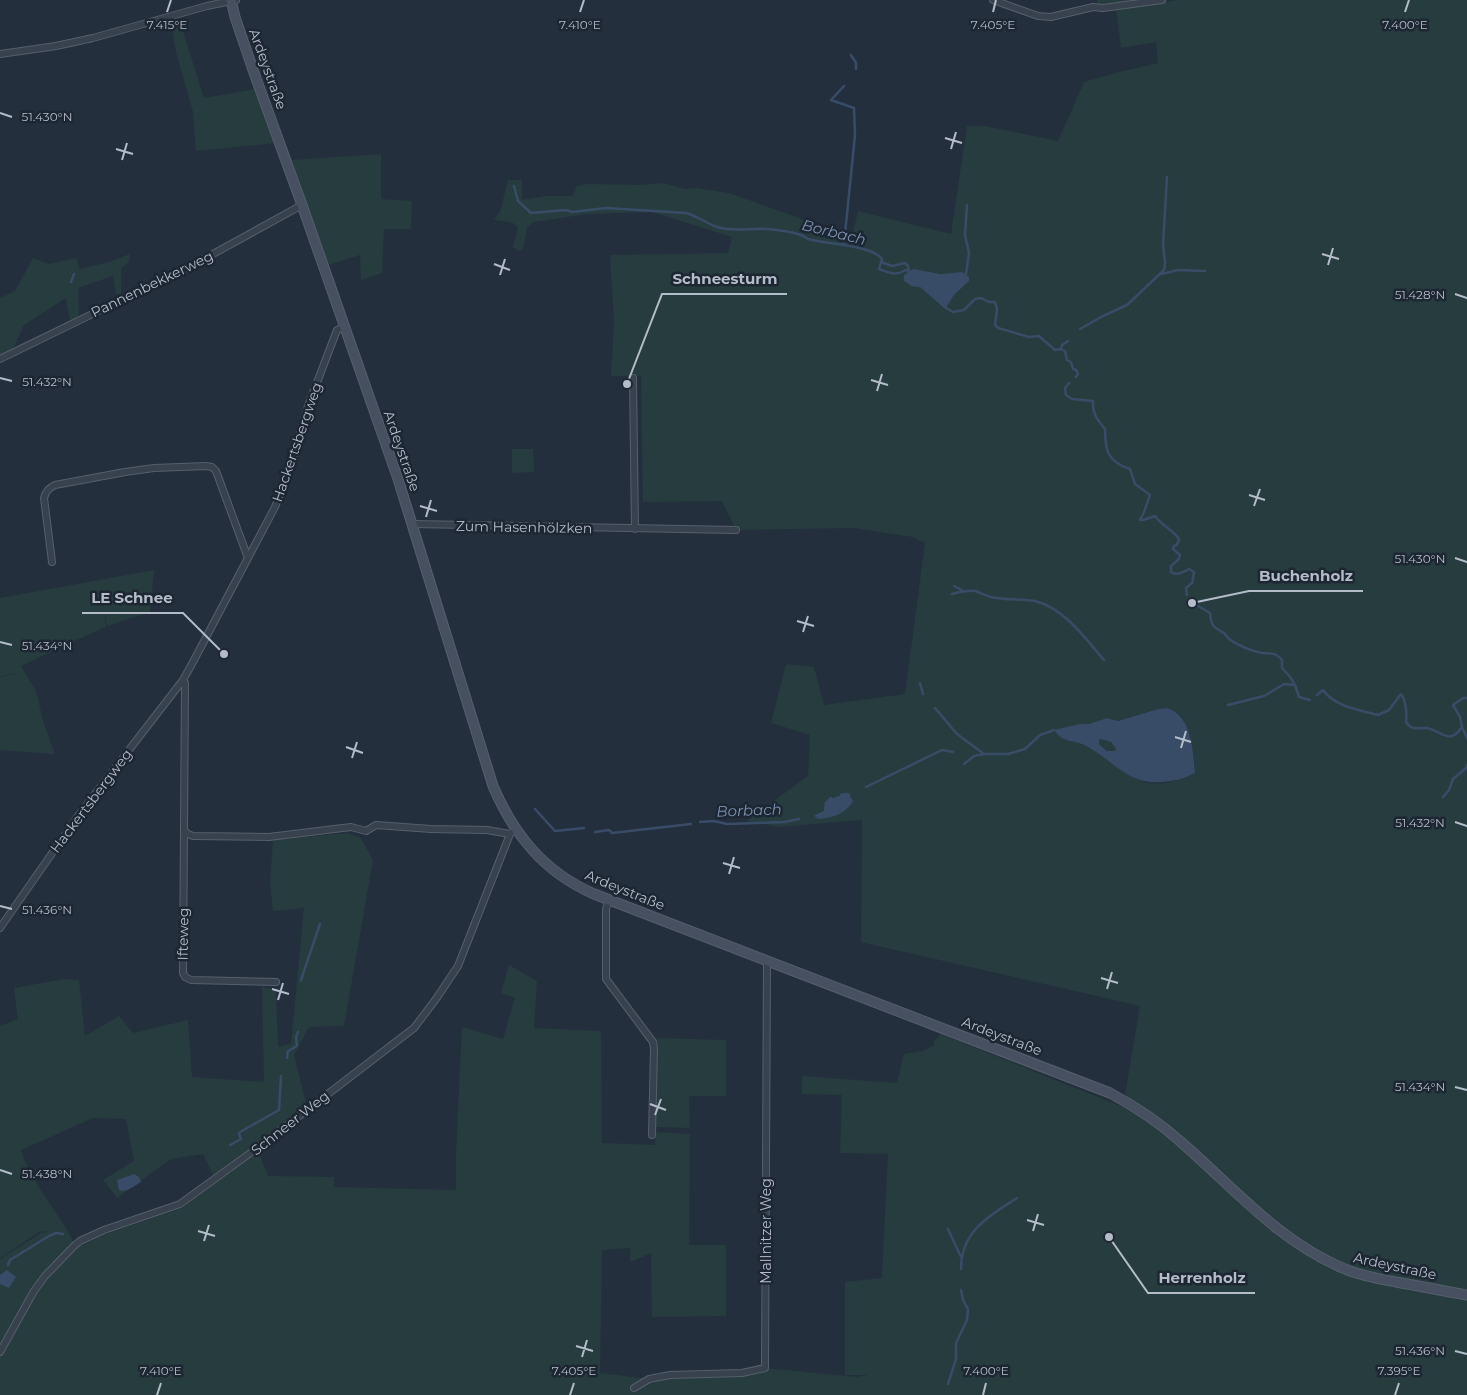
<svg xmlns="http://www.w3.org/2000/svg" width="1467" height="1395" viewBox="0 0 1467 1395" font-family="Montserrat,sans-serif">
  <style>
    .green { fill: #263c3f; fill-rule: evenodd }
    .water { fill: #394c67; fill-rule: evenodd }
    .lines { fill: none; stroke-linecap: round; stroke-linejoin: round }
    .stream { stroke: #394c67; stroke-width: 2.5 }
    .street-casing { stroke: #565f6c; stroke-width: 8 }
    .secondary-casing { stroke: #565f6c; stroke-width: 11 }
    .street { stroke: #38414e; stroke-width: 6 }
    .secondary { stroke: #465061; stroke-width: 9 }
    .ticks { fill: none; stroke: #b4bcc9; stroke-width: 2 }
    .labels { text-anchor: middle; dominant-baseline: central; stroke-width: 5; stroke-linejoin: round; paint-order: stroke }
    .street-label { font-size: 14px; fill: #b4bcc9; stroke: #1d2633 }
    .water-label { font-size: 15px; font-style: italic; fill: #7c92b1; stroke: #1d2633 }
    .ticks-label { font-size: 12px; text-anchor: middle; fill: #b4bcc9; stroke: #1d2633; stroke-width: 5; stroke-linejoin: round; paint-order: stroke }
    .leader { fill: none; stroke: #b4bcc9; stroke-width: 2 }
    .callout-dot { fill: #b4bcc9; stroke: #1d2633; stroke-width: 2 }
    .callout-label { font-size: 15px; text-anchor: middle; font-weight: bold; fill: #b4bcc9; stroke: #1d2633; stroke-width: 5; stroke-linejoin: round; paint-order: stroke }
  </style>
  <rect width="100%" height="100%" fill="#242f3e"/>
  <path class="green" d="M1097,0h47l-39,6 -8,-1z
    M1180,0h287v1395h-1467v-136l41,-26 10,-2 -12,1 -39,26v-232l18,-7 -4,-31 50,-9 15,1 6,56 34,-20 14,17 55,-13 4,57 72,5 -2,-95 14,4 2,56 13,-3 13,-136 -31,3 -3,-28 3,-43 75,-7 13,5 12,22 -29,166 -35,1 -15,28 13,52 -94,68 -10,-21 -32,5 -54,39 -14,-18 31,-19 -8,-42 -33,-1 -72,32c12,36 38,62 55,96l7,-1 23,-11 76,-26 76,-57 10,25 66,1v10l122,3v-37l6,-126 41,12 12,-41 -14,-5 8,-28 28,16 -3,47 67,3 1,112 53,2 1,-13 34,2 -1,111h37v71l-74,1 -1,-64 -18,8h-3v-13l-28,2 -2,123 49,6 93,-6 23,-5 91,9 13,-2h-24v-93l37,-4 6,-124 -48,-1 2,-58 -40,-1v-18l95,7 7,-29 19,-3 11,-6v-4l7,-7 182,73 17,-101 -279,-64 1,-122 -82,7 -34,-6 62,-45 2,-41 -39,-12 15,-59 28,3 10,38 81,-11 20,-151 -12,-6 -59,-9 -118,2 -14,-29 -79,1 -2,-126h-30l3,-53 -4,-68 118,-2 4,-16 -80,-25 -65,2 -53,8 -7,6 -4,21 -4,2 -6,-4 5,-19c-6,-10 -16,-4 -24,-9l6,-7 8,-32h14v20l24,-4h27l4,-10 11,-2 53,1 22,-2 22,6 11,-1 33,5 123,44 6,-26 93,23 16,-108h18l73,15 26,-59 35,-10 39,-9 -2,-21 -35,6 -5,-40zM962,272l7,9 -15,14 -8,13 -25,-22 -9,-1 -4,-4 21,-8 11,1zM1167,708c23,7 27,44 28,65 -59,27 -64,-4 -111,-28 -11,-5 -22,-4 -30,-15l35,-6 18,-6 11,3 40,-12z
    M179,19l25,79 51,-9 20,54 -79,8 -3,-39 -17,-60 -5,-31z
    M381,154v45l31,2 -1,28h-27l-2,44 -21,7 -1,-25 -32,10 -36,-105z
    M130,254l-1,8 -8,6v26h-5l-3,-18 -35,12 1,30 -9,4 -4,-24 -42,27 -11,24 -13,6v-57l15,-7 18,-33 16,6 27,-6 4,11 29,-7z
    M512,449h21l1,23 -22,1z
    M154,570l-4,42 -43,14 -3,-16 2,17 -41,18 -44,21 15,25 8,33 11,30 -55,-4v-73l17,-4 -17,3v-78z
    M1101,739l10,3 5,7 -1,3 -7,-1 -9,-7v-4z
    M657,1038l69,2v56h-37l1,32 -34,-1z"/>
  <path class="water" d="M914,269l26,5 22,-2 7,5v4l-15,14 -8,13 -25,-22 -9,-1 -7,-5v-4l3,-2 1,-3z
    M1167,708c25,8 26,43 28,65 -11,6 -21,8 -33,9 -36,3 -49,-23 -78,-37 -12,-6 -20,-1 -30,-15l26,-6h9l18,-6 11,3 40,-12zM1101,739l10,3 5,7 -1,2h-8l-8,-7v-4z
    M846,794l3,1 4,6c-8,14 -22,17 -36,18l-1,-3 9,-4 1,-9 3,-4z
    M134,1174l5,3 2,5c-7,4 -14,11 -22,8l-2,-10z
    M7,1270l9,7 -7,11 -9,-4v-9z"/>
  <g class="lines">
    <path class="stream" d="M851,55l5,8v6
      M844,86l-13,14 23,8 1,27 -11,109
      M514,186l4,15 13,12 35,-3 6,2 34,-4 80,5c11,3 20,10 31,14 16,5 34,1 50,2 10,1 22,2 31,5 4,1 7,3 10,5 17,5 64,6 74,20l-3,10c12,4 16,7 27,1l3,1 -1,3 -3,2v4l7,5 9,1 25,22 7,4 11,-2 11,-11 6,-1 8,4h6l2,7 -2,16 3,3 31,9 10,-1 16,14 6,-1 4,2 2,9 4,2 2,7 3,1 2,4 -2,3
      M881,262l11,4 13,-3 3,3 1,5
      M966,274l3,-21 -4,-18 2,-30
      M1162,274l16,-4 27,1
      M71,282l3,-8
      M1080,329l21,-12 26,-12 37,-35 1,-8 -2,-17 4,-68
      M1061,349l1,-4 6,-4
      M1069,383l-4,5 1,7 6,4 21,2c-1,13 5,19 12,28 0,22 3,33 25,40l5,15 15,11 -6,17 -4,8h3l12,-4c7,10 17,13 24,23l-2,6 -3,1 -1,3 7,6 -1,4 -8,7v6c6,4 12,0 18,-3l5,3 -2,11 -6,5 1,7
      M954,586l9,5
      M952,594c8,-2 15,-4 23,-3 7,2 14,7 22,7 12,2 26,1 38,3 29,7 51,38 69,59
      M1193,603l17,10c1,13 3,14 14,20 1,1 4,5 5,6 8,6 22,12 33,14 9,1 14,-1 20,7v8l9,10 4,7
      M920,683l3,11
      M1317,695l6,-5c12,17 37,20 55,25l11,-5 12,-16c5,6 6,21 5,28 7,10 11,5 21,6 15,3 22,18 35,-1l-2,-10 -7,-12 10,-7h4
      M1228,705l36,-9 20,-12 11,1 4,12 11,3
      M935,708l22,26 27,20
      M1462,727l5,11
      M964,764l10,-8 10,-2h24l17,-5 15,-14 14,-5
      M866,787l76,-37 11,2
      M841,795l5,-1 3,1
      M1443,797l6,-7 4,-11 13,-11 1,-3
      M535,809l20,22 29,-3
      M816,816l9,-4 1,-9 5,-5
      M700,822l14,-1 13,3 57,-2 15,-3
      M595,832l14,-2 3,3 79,-9
      M301,980l19,-56
      M287,1058l1,-7 9,-5 -1,-9 2,-5
      M230,1145l11,-6 -2,-5 1,-2 39,-22 2,-34
      M948,1229l13,28
      M8,1265l2,-5 39,-24 7,-3 7,1
      M961,1269c0,-38 28,-53 56,-71
      M948,1384l8,-25v-16l11,-23 1,-11 -5,-9 -2,-10"/>
    <g class="street-casing">
      <path id="street" d="M993,0l45,16 13,1 42,-10 10,1 59,-8
        M0,54l56,-8 37,-8 114,-32 29,-6
        M0,359l193,-94 109,-60
        M633,378l2,151
        M412,524l324,6
        M52,562l-8,-64c2,-7 4,-9 11,-13l70,-13 29,-4 52,-2 6,1 4,4 32,87
        M183,680l2,3 -2,290 2,4 6,3 85,2
        M184,830l4,4 5,2 76,1 82,-10 15,4 10,-6 55,4 56,1 23,4
        M609,900l-3,9v70l47,63 1,7 -2,86
        M0,928l78,-112 105,-136 10,-18 82,-155 15,-39 18,-62 29,-76 7,-3
        M0,1352l34,-61 11,-15 29,-30 6,-5 24,-11 76,-26 80,-58 154,-118 22,-29 22,-33 52,-132 5,-5
        M634,1388l15,-9 21,-4 72,-2 23,-5 2,-407"/>
    </g>
    <g class="secondary-casing">
      <path id="secondary" d="M231,0l4,17 18,53 49,135 96,274 95,307c21,49 51,86 101,108l516,199c26,14 49,29 71,49 53,46 98,100 164,127 16,7 34,10 51,13 24,4 47,9 71,13"/>
    </g>
    <use href="#street" class="street"/>
    <use href="#secondary" class="secondary"/>
  </g>
  <path class="ticks" d="M167,12l4,-12M580,12l4,-12M993,12l3,-12M1405,12l4,-12M0,113l12,4M945,138l17,5M116,149l17,5M951,149l5,-17M122,160l5,-17M1322,254l17,5M494,264l16,6M1328,265l5,-17M500,275l5,-16M1455,294l12,4M0,378l12,3M871,380l17,5M877,391l5,-17M1249,495l16,5M420,506l17,5M1254,506l6,-17M426,517l5,-17M1455,558l12,4M797,621l17,5M803,632l5,-16M0,642l12,3M1175,737l16,5M346,747l17,6M1181,748l5,-17M352,758l5,-16M1455,822l12,4M723,863l17,5M729,874l5,-17M0,906l12,3M1101,978l17,5M272,989l17,5M1107,989l5,-17M278,1000l5,-17M1455,1087l12,3M650,1104l16,6M655,1115l6,-16M0,1170l12,4M1027,1220l17,5M198,1231l17,5M1033,1231l5,-17M204,1241l5,-16M576,1346l17,5M1455,1351l12,3M582,1357l5,-17M157,1395l4,-12M570,1395l4,-12M983,1395l3,-12M1395,1395l4,-12"/>
  <g class="labels">
    <g class="street-label">
      <text transform="translate(268 69) rotate(70)">Ardeystraße</text>
      <text transform="translate(152 284) rotate(-26)">Pannenbekkerweg</text>
      <text transform="translate(297 442) rotate(-71)">Hackertsbergweg</text>
      <text transform="translate(402 451) rotate(71)">Ardeystraße</text>
      <text transform="translate(524 527) rotate(1)">Zum Hasenhölzken</text>
      <text transform="translate(91 801) rotate(-53)">Hackertsbergweg</text>
      <text transform="translate(625 890) rotate(22)">Ardeystraße</text>
      <text transform="translate(183 934) rotate(-89)">Ifteweg</text>
      <text transform="translate(1002 1036) rotate(21)">Ardeystraße</text>
      <text transform="translate(290 1123) rotate(-38)">Schneer Weg</text>
      <text transform="translate(766 1231) rotate(-90)">Mallnitzer Weg</text>
      <text transform="translate(1395 1266) rotate(12)">Ardeystraße</text>
    </g>
    <g class="water-label">
      <text transform="translate(834 232) rotate(14)">Borbach</text>
      <text transform="translate(749 810) rotate(-2)">Borbach</text>
    </g>
  </g>
  <g class="ticks-label">
    <text x="167" y="29">7.415°E</text>
    <text x="580" y="29">7.410°E</text>
    <text x="993" y="29">7.405°E</text>
    <text x="1405" y="29">7.400°E</text>
    <text x="47" y="121">51.430°N</text>
    <text x="1420" y="299">51.428°N</text>
    <text x="47" y="386">51.432°N</text>
    <text x="1420" y="563">51.430°N</text>
    <text x="47" y="650">51.434°N</text>
    <text x="1420" y="827">51.432°N</text>
    <text x="47" y="914">51.436°N</text>
    <text x="1420" y="1091">51.434°N</text>
    <text x="47" y="1178">51.438°N</text>
    <text x="1420" y="1355">51.436°N</text>
    <text x="161" y="1375">7.410°E</text>
    <text x="574" y="1375">7.405°E</text>
    <text x="986" y="1375">7.400°E</text>
    <text x="1399" y="1375">7.395°E</text>
  </g>
  <path class="leader" d="M627 384L662 294H787M1192 603L1249 591H1363M224 654L183 613H82M1109 1237L1148 1293H1255"/>
  <g class="callout-dot">
    <circle cx="627" cy="384" r="5"/>
    <circle cx="1192" cy="603" r="5"/>
    <circle cx="224" cy="654" r="5"/>
    <circle cx="1109" cy="1237" r="5"/>
  </g>
  <g class="callout-label">
    <text x="725" y="284">Schneesturm</text>
    <text x="1306" y="581">Buchenholz</text>
    <text x="132" y="603">LE Schnee</text>
    <text x="1202" y="1283">Herrenholz</text>
  </g>
</svg>
